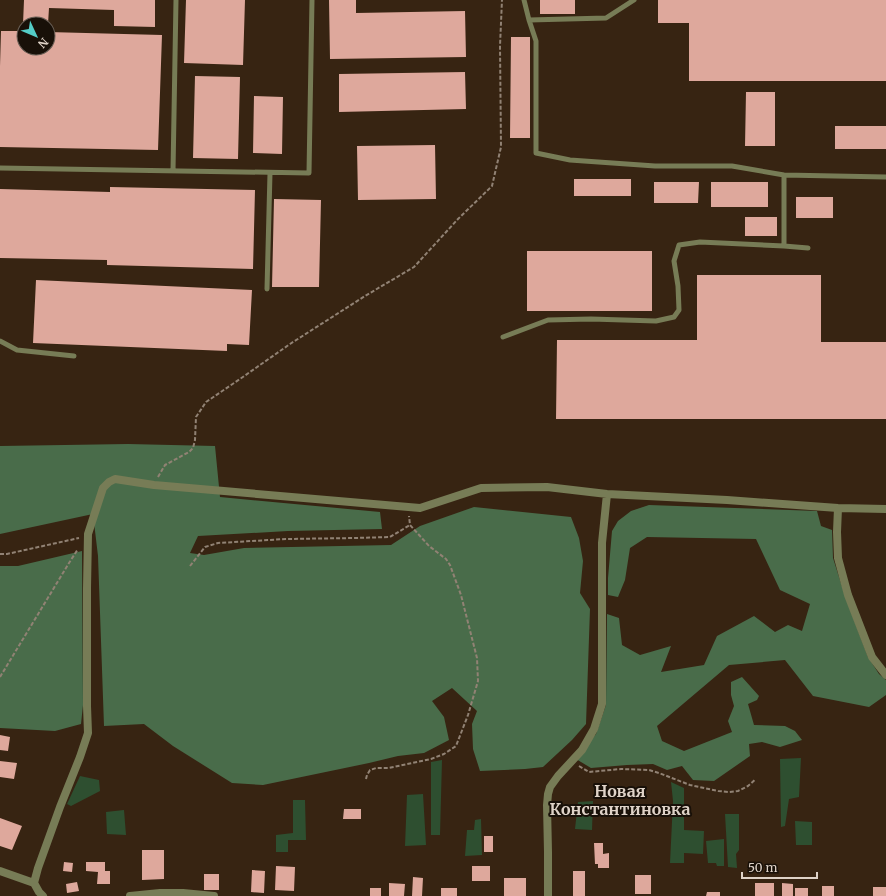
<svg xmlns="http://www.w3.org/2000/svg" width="886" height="896" viewBox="0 0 886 896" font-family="Merriweather,serif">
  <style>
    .green { fill: #2e4f30 }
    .forest { fill: #496c4a }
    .building { fill: #dea89c }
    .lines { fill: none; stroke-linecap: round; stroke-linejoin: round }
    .path { stroke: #918274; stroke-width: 2; stroke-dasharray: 4 2; stroke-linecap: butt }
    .lane { stroke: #777c56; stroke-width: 5 }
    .street { stroke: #777c56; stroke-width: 8 }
    .labels { text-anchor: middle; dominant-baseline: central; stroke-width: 4; stroke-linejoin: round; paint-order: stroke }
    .district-label { font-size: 16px; font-weight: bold; fill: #dfd3c8; stroke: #181008 }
  </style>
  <rect width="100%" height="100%" fill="#372412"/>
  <path class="green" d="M801,758l-2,39 -10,2 -4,27 -4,1 -1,-68z
    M442,760l-2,75h-9v-73z
    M80,776l19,4 1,11 -29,15 -4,-2z
    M671,782l13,6v42l20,1 -1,23 -19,-1v10h-14l3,-62z
    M423,794l3,51 -21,1 2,-51z
    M293,800h12l1,40h-18v12h-12v-17l17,-2z
    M593,801l-1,29 -17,-1 3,-27z
    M124,810l2,25 -19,-1 -1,-22z
    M725,814h14v36l-3,4 1,14 -9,-1z
    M481,819l1,36 -17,1 2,-26h7l1,-10z
    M795,821l17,1v23h-16z
    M724,839v27h-7l-1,-3h-8l-2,-22z"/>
  <path class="forest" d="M128,444l87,2 5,51 160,15 2,17 -94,2 -90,5 -8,17 14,2 40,-7 147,-3 29,-19 54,-19 97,10 8,21 4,23 -3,32 10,16 -4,115 -14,16 -29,27 -18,2 -45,2 -7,-22 -1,-25 5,-13 -25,-23 -20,13 12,16 5,23 -25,13 -26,3 -29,7 -106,22 -31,-2 -59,-37 -29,-22 -40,2 -6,-170 -5,-42 -93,20v-88z
    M649,505l168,6 4,15 11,4 1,28 13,41 22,58 11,17 7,6v15l-17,12 -56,-11 -28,-36 -56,5 -72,61 5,15 22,10 48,-19 -4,-11 6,-15 -3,-11v-13l11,-5 17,19 -2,4 -9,4 6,21 31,1 10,5 7,9 -22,7 -18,-5 -13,2 1,12 -36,25 -21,-1 -11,-14 -15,4 -14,-6 -26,1 -36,3 -15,-9 20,-25 10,-29 1,-91 12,4 3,27 18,10 31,-9 -10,26 43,-7 13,-29 37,-20 21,16 13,-7 14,6 8,-27 -30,-14 -24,-51 -109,-2 -17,11 -5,32 -7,17 -10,-2v-17l4,-47 6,-10 13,-10z
    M82,551l1,154 -2,19 -26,7 -55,-3v-162h18z"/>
  <path class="building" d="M24,0h131v27l-41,-1v-16l-65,-2 -1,16h-25z
    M186,0h59l-2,65 -59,-2z
    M329,0h27v13l109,-2 1,46 -136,2z
    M540,0h35v14h-35z
    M658,0h228v81h-197v-58h-31z
    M1,31h23v17h24v-16l114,3 -4,115 -158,-3v-81z
    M511,37h19v101h-20z
    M465,72l1,37 -127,3v-38z
    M195,76l45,1 -2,82 -45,-1z
    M746,92h29v54h-30z
    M254,96l29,1 -1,57 -29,-1z
    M835,126h51v23h-51z
    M435,145l1,54 -78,1 -1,-54z
    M574,179h57v17h-57z
    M654,182h45l-1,21h-44z
    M711,182h57v25h-57z
    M110,187l145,3 -2,79 -146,-4v-5l-107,-2v-69l110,3z
    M796,197h37v21h-37z
    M274,199l47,1 -2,87h-47z
    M745,217h32v19h-32z
    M527,251h125v60h-125z
    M697,275h124v67h65v77h-330l1,-79h140z
    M36,280l216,10 -3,55 -22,-1v7l-194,-8z
    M0,735l10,2 -2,14 -8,-1z
    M0,761l17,2 -3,16 -14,-2z
    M344,809h17v10h-18z
    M0,818l22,8 -10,24 -12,-4z
    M484,836h9v16h-9z
    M594,843h9v11l6,-1v15h-11v-4h-3z
    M142,850h22v29l-22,1z
    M64,862l9,1 -1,9 -9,-1z
    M86,862h19v9h5v13h-13l1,-12 -12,-1z
    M276,866l19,1 -1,24 -19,-1z
    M472,866h18v15h-18z
    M252,870l13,1 -1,22 -13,-1z
    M573,871h12v25h-12z
    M204,874h15v16h-15z
    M635,875h16v19h-16z
    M413,877l10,1 -1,18h-10z
    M504,878h22v18h-22z
    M77,882l2,9 -12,2 -1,-9z
    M389,883l16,1 -1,12h-15z
    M755,883h19v13h-19z
    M782,883l11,1v12h-11z
    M822,886h12v10h-12z
    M873,887h13v9h-13z
    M370,888h11v8h-11z
    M441,888h16v8h-16z
    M795,888h13v8h-13z
    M707,892h13v4h-14z"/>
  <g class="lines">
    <path class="path" d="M158,477l7,-12 24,-13 4,-4 2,-8 1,-23 10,-15 34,-23 50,-35 75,-48 49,-29 44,-48 34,-33 9,-39 -1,-101 2,-46
      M0,554h7l72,-16
      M190,566l15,-19 13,-4 68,-4 69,-1 35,-1 20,-12
      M0,677l69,-114 9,-14
      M579,766l10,6 32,-3 28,1 10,3 31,12 28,6 11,1 9,-1 10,-5 8,-7
      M366,779l1,-4 3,-5 6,-2h13l42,-9 13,-5 12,-8 12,-31 10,-34 -1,-23 -16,-63 -11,-30 -4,-6 -17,-13 -9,-10 -10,-11 -1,-9"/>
    <path class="lane" d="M524,0l5,20 7,21v112l34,7 85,6h77l52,9 102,2
      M529,20l77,-2 28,-18
      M0,168l309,5 3,-173
      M173,171l3,-171
      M784,246v-71
      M267,289l3,-116
      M503,337l45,-17 43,-1 65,2 18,-4 5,-7 -1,-24 -4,-25 5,-16 21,-3 84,4 24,2
      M0,341l17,9 57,6"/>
    <path class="street" d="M838,508l-1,24 1,26 10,37 24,62 14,18
      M0,871l34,12 5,9 4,4
      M34,883l4,-15 22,-61 20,-50 8,-24 -1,-27v-118l1,-54 15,-46 6,-6 6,-3 39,6 266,23 61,-20 66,-1 60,7 120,6 111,8 48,1
      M130,896l30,-3h23l31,3
      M548,896v-44l-1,-47 1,-11 2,-7 8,-11 24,-26 12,-21 8,-25v-161l5,-49"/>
  </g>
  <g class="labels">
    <g class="district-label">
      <text x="620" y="791">Новая<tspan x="620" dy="18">Константиновка</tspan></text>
    </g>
  </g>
  <g transform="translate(36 36) rotate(134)"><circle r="19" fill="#181008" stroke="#685e55"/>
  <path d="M0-3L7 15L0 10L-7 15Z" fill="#54cdc7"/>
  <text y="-6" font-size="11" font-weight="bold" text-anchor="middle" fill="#dfd3c8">N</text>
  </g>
  <path d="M742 872v6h75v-6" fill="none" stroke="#dfd3c8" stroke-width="2"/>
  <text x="748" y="872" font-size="12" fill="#dfd3c8" stroke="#181008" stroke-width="3" paint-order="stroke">50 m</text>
</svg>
